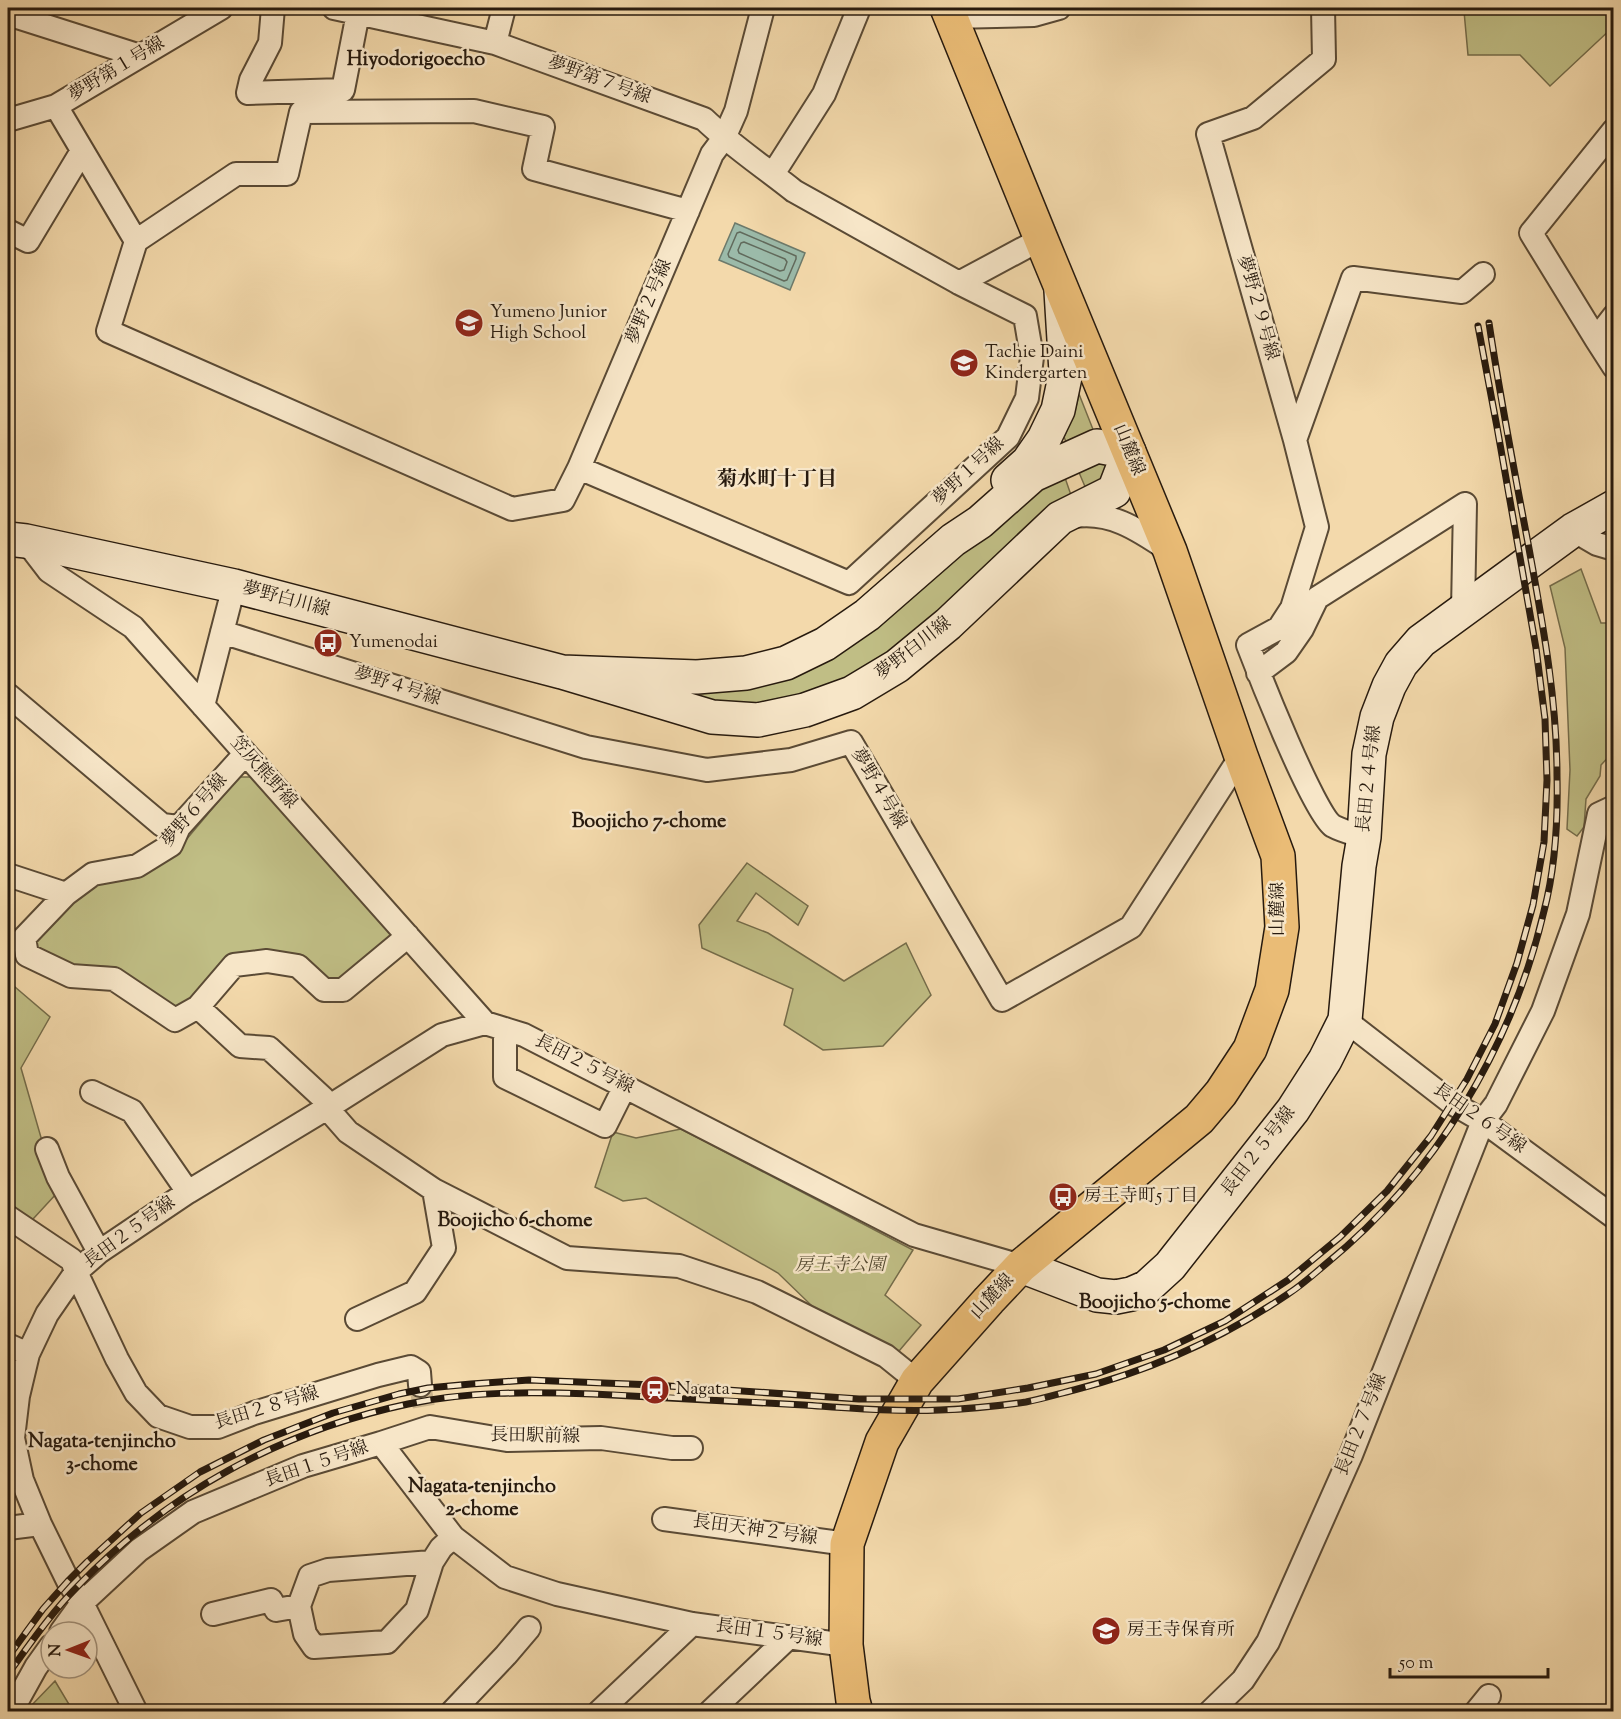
<svg xmlns="http://www.w3.org/2000/svg" width="1621" height="1719" viewBox="0 0 1621 1719" font-family="'Sorts Mill Goudy','Noto Serif JP',serif">
  <style>
    .green { fill: #c0be85; stroke: #746c4a; stroke-width: 1.5 }
    .water { fill: #9bbaa9; stroke: #6d7a6b; stroke-width: 1.5 }
    .lines { fill: none; stroke-linecap: round; stroke-linejoin: round }
    .shore { stroke: #616a5c; stroke-width: 1.5 }
    .street-tunnel { stroke: #cab38c; stroke-width: 22; stroke-dasharray: 22 11; stroke-linecap: butt }
    .street-casing { stroke: #5a4a35; stroke-width: 26 }
    .secondary-casing { stroke: #271a0e; stroke-width: 36 }
    .primary-casing { stroke: #271a0e; stroke-width: 36 }
    .street { stroke: #f7e6c8; stroke-width: 22 }
    .secondary { stroke: #f7e6c8; stroke-width: 33 }
    .primary { stroke: #eabc76; stroke-width: 33 }
    .rail-casing { stroke: #271a0e; stroke-width: 7 }
    .rail { stroke: #f7e6c8; stroke-width: 4.5; stroke-dasharray: 14; stroke-linecap: butt }
    .labels { text-anchor: middle; dominant-baseline: central; stroke-width: 5; stroke-linejoin: round; paint-order: stroke }
    .street-label { font-size: 18px; fill: #271a0e; stroke: #f7e6c8 }
    .poi-label { font-size: 18px; fill: #271a0e; stroke: #f7e6c8; text-anchor: start }
    .park-label { font-size: 18px; font-style: italic; fill: #554b32; stroke: #f7e6c8 }
    .neighbourhood-label { font-size: 20px; font-weight: bold; fill: #271a0e; stroke: #f7e6c8 }
  </style>
  <rect width="100%" height="100%" fill="#f3d9ab"/>
  <filter id="stains"><feTurbulence type="fractalNoise" baseFrequency=".00333" numOctaves="4"/><feColorMatrix values="0 0 0 0 .2 0 0 0 0 .09 0 0 0 0 .02 0 0 0 .5 -.17"/></filter>
  <radialGradient id="worn" r=".72"><stop offset=".6" stop-color="#630" stop-opacity="0"/><stop offset="1" stop-color="#630" stop-opacity=".3"/></radialGradient>
  <path class="green" d="M1481,8h132v19l-63,59 -30,-31h-52l-4,-44z
    M1079,394l17,43 -27,12 -5,-12 11,-26z
    M1100,454l10,22 -24,13 -11,-26z
    M1062,469l10,29 -130,114 -93,71 -50,16 -42,5 -52,-2 -9,-6 6,-6 46,-3z
    M1581,569l20,54h12l1,128 -13,14 -1,11 -14,23 -2,28 -7,9 -10,-7 3,-59 -5,-122 -15,-62z
    M239,777h13l138,156v7l-55,42 -37,-23 -30,-7 -30,1 -11,5 -30,35 -21,16 -60,-42 -44,-2 -35,-16 -1,-9 28,-33 32,-23 78,-30z
    M747,863l61,43 -10,19 -42,-32 -19,28 31,12 76,48 62,-38 25,52 -48,51 -60,4 -39,-25 9,-36 -91,-41 -3,-23z
    M8,981l42,36 -29,51 36,125 -36,39 -13,-8z
    M681,1129l232,121 -28,45 36,30 -22,26 -86,-44 -35,-34 -132,-75 -23,3 -28,-14 18,-55 23,6z
    M55,1681l18,30h-45v-2z"/>
  <path class="water" d="M735,223l70,30 -15,37 -71,-30z"/>
  <g class="lines">
    <path class="shore" d="M740,232l56,24v3l-9,21 -3,1 -55,-24 -1,-3 9,-21z
      M744,242l41,17 2,3 -3,8 -4,1 -41,-18 -1,-3 3,-7z"/>
    <path class="street-tunnel" d="M420,1385l4,23"/>
    <g class="street-casing">
      <path id="street" d="M273,8l-3,35 -19,37 -3,13 95,-3 15,-77
        M334,8l161,35 209,76c28,27 60,48 90,72l165,92 66,33 7,41 -5,41 -19,39 -159,146 -270,-115
        M1323,8l1,51 -71,59 -45,16 87,306 22,87 -25,81 -13,20 -31,17c11,29 66,169 85,181 9,5 21,8 31,11
        M8,14l132,42
        M952,17l82,-2 25,-7
        M495,43l9,-35
        M56,106l80,135
        M8,120l48,-14 165,-98
        M773,174l51,-80 35,-86
        M688,211l-154,-42 9,-42 -69,-16 -173,1 -14,62h-51l-100,67 -28,90 404,178 51,-9 16,-32 133,-314 12,-16 12,-27 27,-103
        M8,231l20,10 54,-90
        M959,283l82,-44
        M1614,316l-18,23 18,28
        M1596,339l-65,-106 83,-103
        M1295,440l58,-162 109,14 21,-18
        M1070,517c39,-8 69,13 100,34
        M1573,530l24,14 17,5
        M26,541l23,30 84,56 352,396
        M1463,610l2,-106
        M222,632l364,115 121,23 84,-10 60,-18 151,258 129,-73 110,-171
        M1258,673l28,-21 16,-23 15,-31 148,-94
        M8,695l154,130 17,2
        M203,706l31,-120
        M245,754l-66,73 -8,18 -34,21 -44,8 -27,20 -42,44 3,17 44,21 43,3 61,41 23,-13 36,-42 33,-4 31,5 26,24h19l65,-54
        M8,875l58,19
        M198,1007l42,39 29,2 54,50 4,10 21,24 86,58 133,68 112,8 78,26 129,64 31,25
        M1345,1020l107,83 31,18 131,96
        M505,1029v48l100,49 20,-40
        M92,1092l40,19 56,81
        M47,1149l11,28 41,75
        M8,1217l64,43 4,12 41,87 19,34 22,23 32,11h28l36,-14 124,-38 33,-8 8,5 1,13
        M357,1319l58,-27 29,-44 -10,-58
        M8,1345l20,9
        M381,1443l49,-16 77,13 94,-2 71,10h19
        M664,1519l183,25
        M8,1528l32,-4
        M432,1562l-104,8 -18,6 -11,30 6,28 9,13 73,-5 30,-32 15,-48 9,-14 12,-11
        M213,1614l58,-14 5,10 23,-4
        M61,1632l21,-29 57,-53 54,-38 110,-46 78,-23 72,94 52,40 52,17 135,30 154,21
        M11,1712l25,-45 15,-21
        M136,1712l-54,-109 -14,-22 -28,-57 -18,-44 -9,-42 5,-42 10,-42 19,-40 29,-42 23,-20 89,-60 139,-84 115,-73 43,-12 39,12 390,200 107,31
        M452,1712l54,-57 23,-27
        M599,1712l93,-88
        M710,1712l79,-75
        M1210,1712l33,-32 25,-38 83,-187 132,-334 13,-17 47,-93 35,-97 21,-100 15,-7
        M1476,1712l13,-16"/>
    </g>
    <g class="secondary-casing">
      <path id="secondary" d="M1008,480l20,-18 16,-23 14,-29 8,-38 -5,-81
        M8,539l18,2 208,45 328,86 150,45 46,3 47,-10 47,-17 45,-27 51,-42 112,-106 54,-27 15,-39 -32,-6 -64,29 -53,47 -27,18 -86,75 -42,29 -39,19 -40,10 -49,4 -135,-5
        M1021,1266l76,29 19,2 15,-3 16,-7 23,-21 123,-156 32,-50 20,-40 14,-154 5,-29 5,-83 8,-37 12,-31 12,-22 20,-23 152,-111 41,-23"/>
    </g>
    <g class="primary-casing">
      <path id="primary" d="M856,1712l-3,-11 -7,-56 1,-101 35,-102 35,-61 72,-81 32,-34 178,-147 22,-26 29,-44 22,-59 10,-63 -4,-71 -37,-100 -71,-205 -129,-312 -94,-231"/>
    </g>
    <use href="#street" class="street"/>
    <use href="#secondary" class="secondary"/>
    <use href="#primary" class="primary"/>
    <g class="rail-casing">
      <path id="rail" d="M8,1657l35,-48 25,-28 19,-19 54,-49 59,-41 64,-32 69,-27 66,-19 29,-6 43,-4 58,-4 125,5 205,14h99l70,-11 68,-14 68,-24 61,-29 63,-41 52,-43 47,-46 44,-55 36,-57 28,-55 22,-61 16,-58 11,-63 3,-62 -2,-61 -9,-71 -39,-221 -19,-101
        M8,1674c22,-30 43,-61 69,-87 90,-94 204,-156 331,-183 61,-13 123,-12 185,-10 70,3 140,7 211,11 45,3 90,7 136,5 28,-1 58,-4 86,-8 16,-3 32,-8 48,-12 75,-19 149,-52 214,-96 14,-9 26,-20 39,-31 108,-88 185,-216 217,-352 11,-42 14,-91 13,-135 0,-79 -15,-156 -29,-233 -14,-73 -28,-147 -39,-220"/>
    </g>
    <use href="#rail" class="rail"/>
  </g>
  <defs>
    <g id="school-disc" transform="scale(1.5)"><circle r="9.5" fill="#8f2418" stroke="#f7e6c8"/><path d="M0-5L7-2L0 1L-7-2ZM-4 1L0 2.5L4 1V4Q0 6-4 4Z" fill="#fff"/></g>
    <g id="bus-disc" transform="scale(1.5)"><circle r="9.5" fill="#8f2418" stroke="#f7e6c8"/><path d="M-5-6H5V4H4V6H2V4H-2V6H-4V4H-5ZM-3.5-4V0h7V-4ZM-3.5 1.2v1.5H-2V1.2ZM2 1.2v1.5H3.5V1.2Z" fill="#fff"/></g>
    <g id="station-disc" transform="scale(1.5)"><circle r="9.5" fill="#8f2418" stroke="#f7e6c8"/><path d="M-3-6H3Q5-6 5-4V2Q5 4 3 4L4.5 6H3L1.5 4h-3L-3 6H-4.5L-3 4Q-5 4-5 2V-4Q-5-6-3-6ZM-3.5-4v3h7v-3ZM-3.5 1v1.5H-2V1ZM2 1v1.5H3.5V1Z" fill="#fff"/></g>
  </defs>
  <g fill-rule="evenodd">
    <use href="#school-disc" x="469" y="323"/>
    <use href="#school-disc" x="964" y="363"/>
    <use href="#bus-disc" x="328" y="643"/>
    <use href="#bus-disc" x="1063" y="1197"/>
    <use href="#station-disc" x="655" y="1390"/>
    <use href="#school-disc" x="1106" y="1631"/>
  </g>
  <g class="labels">
    <g class="street-label">
      <text transform="translate(117 70) rotate(-31)">夢野第１号線</text>
      <text transform="translate(599 81) rotate(20)">夢野第７号線</text>
      <text transform="translate(650 302) rotate(-67)">夢野２号線</text>
      <text transform="translate(1257 308) rotate(74)">夢野２９号線</text>
      <text transform="translate(1128 450) rotate(68)">山麓線</text>
      <text transform="translate(969 472) rotate(-43)">夢野１号線</text>
      <text transform="translate(286 600) rotate(15)">夢野白川線</text>
      <text transform="translate(914 649) rotate(-38)">夢野白川線</text>
      <text transform="translate(397 687) rotate(18)">夢野４号線</text>
      <text transform="translate(263 773) rotate(48)">笠灰熊野線</text>
      <text transform="translate(1370 779) rotate(-84)">長田２４号線</text>
      <text transform="translate(878 789) rotate(59)">夢野４号線</text>
      <text transform="translate(195 811) rotate(-49)">夢野６号線</text>
      <text transform="translate(1279 909) rotate(-90)">山麓線</text>
      <text transform="translate(584 1065) rotate(27)">長田２５号線</text>
      <text transform="translate(1479 1119) rotate(35)">長田２６号線</text>
      <text transform="translate(1259 1152) rotate(-52)">長田２５号線</text>
      <text transform="translate(130 1233) rotate(-36)">長田２５号線</text>
      <text transform="translate(993 1297) rotate(-47)">山麓線</text>
      <text transform="translate(267 1409) rotate(-17)">長田２８号線</text>
      <text transform="translate(1362 1425) rotate(-68)">長田２７号線</text>
      <text transform="translate(535 1437) rotate(1)">長田駅前線</text>
      <text transform="translate(317 1465) rotate(-19)">長田１５号線</text>
      <text transform="translate(755 1531) rotate(8)">長田天神２号線</text>
      <text transform="translate(769 1634) rotate(8)">長田１５号線</text>
    </g>
    <g class="poi-label">
      <text x="490" y="313">Yumeno Junior<tspan x="490" dy="21">High School</tspan></text>
      <text x="985" y="353">Tachie Daini<tspan x="985" dy="21">Kindergarten</tspan></text>
      <text x="349" y="643">Yumenodai</text>
      <text x="1084" y="1197">房王寺町5丁目</text>
      <text x="676" y="1390">Nagata</text>
      <text x="1127" y="1631">房王寺保育所</text>
    </g>
    <g class="park-label">
      <text x="840" y="1266">房王寺公園</text>
    </g>
    <g class="neighbourhood-label">
      <text x="416" y="60">Hiyodorigoecho</text>
      <text x="777" y="480">菊水町十丁目</text>
      <text x="649" y="822">Boojicho 7-chome</text>
      <text x="515" y="1221">Boojicho 6-chome</text>
      <text x="1155" y="1303">Boojicho 5-chome</text>
      <text x="102" y="1442">Nagata-tenjincho<tspan x="102" dy="23">3-chome</tspan></text>
      <text x="482" y="1487">Nagata-tenjincho<tspan x="482" dy="23">2-chome</tspan></text>
    </g>
  </g>
  <rect width="1621" height="1719" fill="none" stroke="#f3d9ab" stroke-width="30"/>
  <rect x="9" y="9" width="1603" height="1701" fill="none" stroke="#271a0e" stroke-width="3"/>
  <rect x="15" y="15" width="1591" height="1689" fill="none" stroke="#271a0e" stroke-width="1.5"/>
  <g transform="translate(69 1650) rotate(269)"><circle r="28" fill="#f7e6c8" stroke="#a4947e" stroke-width="1.5"/>
  <path d="M0-4.5L10 22L0 15L-10 22Z" fill="#8f2418"/>
  <text y="-9" font-size="16" font-weight="bold" text-anchor="middle" fill="#271a0e">N</text>
  </g>
  <path d="M1390 1668v9h158v-9" fill="none" stroke="#271a0e" stroke-width="3"/>
  <text x="1399" y="1668" font-size="18" fill="#271a0e" stroke="#f7e6c8" stroke-width="4.5" paint-order="stroke">50 m</text>
  <rect width="100%" height="100%" filter="url(#stains)"/>
  <rect width="100%" height="100%" fill="url(#worn)"/>
</svg>
